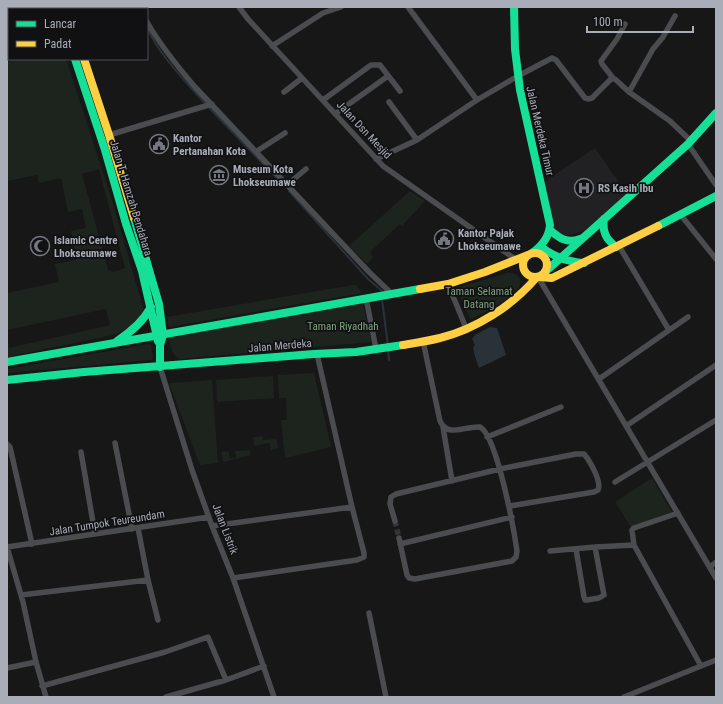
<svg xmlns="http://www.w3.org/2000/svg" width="723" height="704" viewBox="0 0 723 704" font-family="'Roboto Condensed',sans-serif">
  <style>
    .built { fill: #212123 }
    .green { fill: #1d241e; fill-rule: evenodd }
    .water { fill: #2a3239 }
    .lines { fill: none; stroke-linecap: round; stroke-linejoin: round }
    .stream { stroke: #2a3239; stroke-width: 2 }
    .street-tunnel { stroke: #343537; stroke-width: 5.5; stroke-dasharray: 5.5 3; stroke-linecap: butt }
    .street { stroke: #4b4c50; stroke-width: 5.5 }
    .fast { stroke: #16e098; stroke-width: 8 }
    .slow { stroke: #ffcf43; stroke-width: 8 }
    .labels { text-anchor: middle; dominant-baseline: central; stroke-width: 3.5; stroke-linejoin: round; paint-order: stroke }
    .street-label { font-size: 11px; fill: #a8adb8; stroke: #111113 }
    .poi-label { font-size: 11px; font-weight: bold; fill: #a8adb8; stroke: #111113; text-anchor: start }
    .park-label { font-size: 11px; fill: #7fa381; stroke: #111113 }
  </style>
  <rect width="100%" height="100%" fill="#171717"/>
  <path class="built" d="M595,148l32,46 -43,37 -18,5 -6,-1 -4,-2 -2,-6 -10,-45z"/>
  <path class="green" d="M7,51h2v8h57l46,141 32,111c-7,12 -17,20 -31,24l-106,22v-19l2,10 101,-23 -4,-16 -99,21v-37l52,-11 -4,-18 21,-4 -5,-29 15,-3 -4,-19 -14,3 -7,-34 -22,5 -2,-8 -30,6zM99,169l26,99 -12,4 -5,-2 -26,-96z
    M410,191l15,10 -23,25 -2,-2 -30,28 3,4 -1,3 -5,5 -18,-18z
    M507,273c5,0 11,0 13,6 5,14 -35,33 -46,39l-4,1 -14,-31z
    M353,285h3l6,8 -193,34 -2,-10z
    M363,304l8,38 -192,17 -5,-4 -8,-21z
    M148,344l3,1 2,13 -2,2 -144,13v-4z
    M314,373l17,74 -46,11 -4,-38h6l-1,-22h-7l-1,-23z
    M273,376l1,22 -57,4 -1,-22z
    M212,380l6,83 -18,2 -31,-82z
    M262,436l1,4 14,-1 1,9 -7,2 -2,-7 -15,3 -1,-9z
    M250,450v5l-26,7 -1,-1 -2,-8 2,-2 6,1v6h7l-1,-7z
    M652,478l20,34 -41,15 -16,-25z"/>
  <path class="water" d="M490,327l7,1 9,27 -27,13 -3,-8 -3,-12 2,-3 -3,-6 3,-4z"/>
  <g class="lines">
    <path class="stream" d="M147,28c11,23 28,42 45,61 27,30 56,59 85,89
      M289,191l79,88 14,12v3
      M382,299l6,47
      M388,350l1,10"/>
    <path class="street-tunnel" d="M395,521l4,17"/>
    <path class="street" d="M139,7l1,2
      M239,7l9,12 135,147 132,93
      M408,7l69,93
      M147,22c13,23 31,45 48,65l174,185 23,22
      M7,45l2,-1
      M272,46l51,-33 18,-6
      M613,78l-11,-14 -1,-3 16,-22 8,-15
      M284,92l18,-14
      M629,92l24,-43 10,-12 12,-21
      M323,100l48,-35h9l20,26
      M389,102l28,38
      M335,114l53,-38
      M109,135l103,-31
      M688,144l28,41
      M257,151l28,-18
      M376,159l41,-19 60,-40 41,-24 34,-18 4,2 29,38 3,1 4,-1 19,-19h4l14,13 41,29 21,20
      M288,184l18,-15
      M680,214l36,45
      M619,246l50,84
      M538,277l178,301
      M448,284l18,44
      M366,298l10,51
      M160,367l32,103 20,56 21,52 41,119
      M599,379l89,-62
      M626,426l90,-61
      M443,427l9,54
      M487,437l74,-30
      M115,443l17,86
      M7,444l3,3 22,97
      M81,452l14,82
      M615,482l101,-62
      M678,513l-44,15 -2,2 2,15 67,121
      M395,521l-5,-17 1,-7 5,-3 104,-25 76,-15h8c6,7 18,28 14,36l-4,2 -84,14
      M212,526l140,-19
      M138,528l10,52 10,40
      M399,538l8,37 2,3 6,1 97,-18 4,-4 1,-6c-3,-21 -20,-115 -37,-124 -16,-1 -32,11 -40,-6l-17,-80
      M400,544l112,-27
      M7,547l202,-30
      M7,547l16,55 13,60 10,35
      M576,549l8,48 1,3h2l12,-2 5,-3 -9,-48
      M550,551l45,-4 39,-2
      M710,567l6,-5
      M233,578l124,-18 7,-3v-4l-12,-46 -35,-153
      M21,595l127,-15
      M369,613l17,84
      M7,668l29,-6
      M42,686l123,-34 43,-15 18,43
      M166,697l60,-17 38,-14
      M624,697l92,-37"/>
    <path class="fast" d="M57,7l1,2
      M67,7l1,2
      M514,7l1,42 5,41 30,135c-1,13 -8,21 -18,28
      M75,59l30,91 21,74 16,47 16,70
      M134,218l25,86 4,31 -3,10v22
      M604,219c-2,13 2,20 12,28
      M658,226l58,-30
      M550,230c9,8 17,14 30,9
      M541,247c13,10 27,15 43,16
      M545,272l143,-128 28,-31
      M117,341c14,-9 26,-19 34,-34
      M7,362l413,-73
      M7,380l77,-8 230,-18 42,-2 47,-7"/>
    <path class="slow" d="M84,59l25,76 25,83
      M523 265a12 12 0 1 1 24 0a12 12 0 1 1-24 0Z
      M539,277l13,1 106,-52
      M420,289l28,-5 37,-12 43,-17
      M403,345c12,-2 25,-4 37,-7 36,-9 72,-32 96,-60"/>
  </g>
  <defs>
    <g id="civic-ring" transform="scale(1)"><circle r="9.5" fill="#111113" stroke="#757880" stroke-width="1.5"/><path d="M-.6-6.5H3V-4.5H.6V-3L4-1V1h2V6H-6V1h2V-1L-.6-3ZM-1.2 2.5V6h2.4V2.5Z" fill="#757880"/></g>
    <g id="museum-ring" transform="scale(1)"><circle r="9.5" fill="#111113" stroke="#757880" stroke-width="1.5"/><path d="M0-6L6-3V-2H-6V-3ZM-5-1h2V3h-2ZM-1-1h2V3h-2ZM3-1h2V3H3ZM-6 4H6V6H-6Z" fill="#757880"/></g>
    <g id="hospital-ring" transform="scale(1)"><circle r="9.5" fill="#111113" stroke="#757880" stroke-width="1.5"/><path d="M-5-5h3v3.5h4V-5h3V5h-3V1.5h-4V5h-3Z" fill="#757880"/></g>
    <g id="mosque-ring" transform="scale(1)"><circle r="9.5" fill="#111113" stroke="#757880" stroke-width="1.5"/><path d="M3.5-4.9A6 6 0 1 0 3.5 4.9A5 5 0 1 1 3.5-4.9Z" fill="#757880"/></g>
  </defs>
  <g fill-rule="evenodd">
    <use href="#civic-ring" x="159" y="144"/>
    <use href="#museum-ring" x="219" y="175"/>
    <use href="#hospital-ring" x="584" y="188"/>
    <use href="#civic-ring" x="444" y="239"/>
    <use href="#mosque-ring" x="40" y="246"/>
  </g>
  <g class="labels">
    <g class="street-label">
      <text transform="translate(364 130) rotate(47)">Jalan Dsn Mesjid</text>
      <text transform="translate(540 131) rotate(77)">Jalan Merdeka Timur</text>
      <text transform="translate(131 198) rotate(73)">Jalan T. Hamzah Bendahara</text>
      <text transform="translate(280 346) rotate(-5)">Jalan Merdeka</text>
      <text transform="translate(107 523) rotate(-9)">Jalan Tumpok Teureundam</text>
      <text transform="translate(225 529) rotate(69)">Jalan Listrik</text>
    </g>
    <g class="poi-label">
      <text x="173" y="138">Kantor<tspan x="173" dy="13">Pertanahan Kota</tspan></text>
      <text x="233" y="169">Museum Kota<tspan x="233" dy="13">Lhokseumawe</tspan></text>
      <text x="598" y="188">RS Kasih Ibu</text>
      <text x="458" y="233">Kantor Pajak<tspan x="458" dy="13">Lhokseumawe</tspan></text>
      <text x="54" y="240">Islamic Centre<tspan x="54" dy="13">Lhokseumawe</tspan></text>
    </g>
    <g class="park-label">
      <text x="479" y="291">Taman Selamat<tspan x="479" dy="13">Datang</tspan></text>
      <text x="343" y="326">Taman Riyadhah</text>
    </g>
  </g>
  <rect width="723" height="704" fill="none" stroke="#a8adb8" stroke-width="16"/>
  <rect x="8" y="8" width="140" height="52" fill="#111113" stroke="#4d4f55"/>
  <rect x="16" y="21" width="20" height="6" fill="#16e098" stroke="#4d4f55"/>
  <text x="44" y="28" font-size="12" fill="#a8adb8">Lancar</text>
  <rect x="16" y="41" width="20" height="6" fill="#ffcf43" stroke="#4d4f55"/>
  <text x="44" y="48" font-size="12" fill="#a8adb8">Padat</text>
  <path d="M587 26v6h106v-6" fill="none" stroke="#a8adb8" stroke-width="2"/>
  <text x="593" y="26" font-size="12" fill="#a8adb8" stroke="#111113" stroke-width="3" paint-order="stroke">100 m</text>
</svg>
